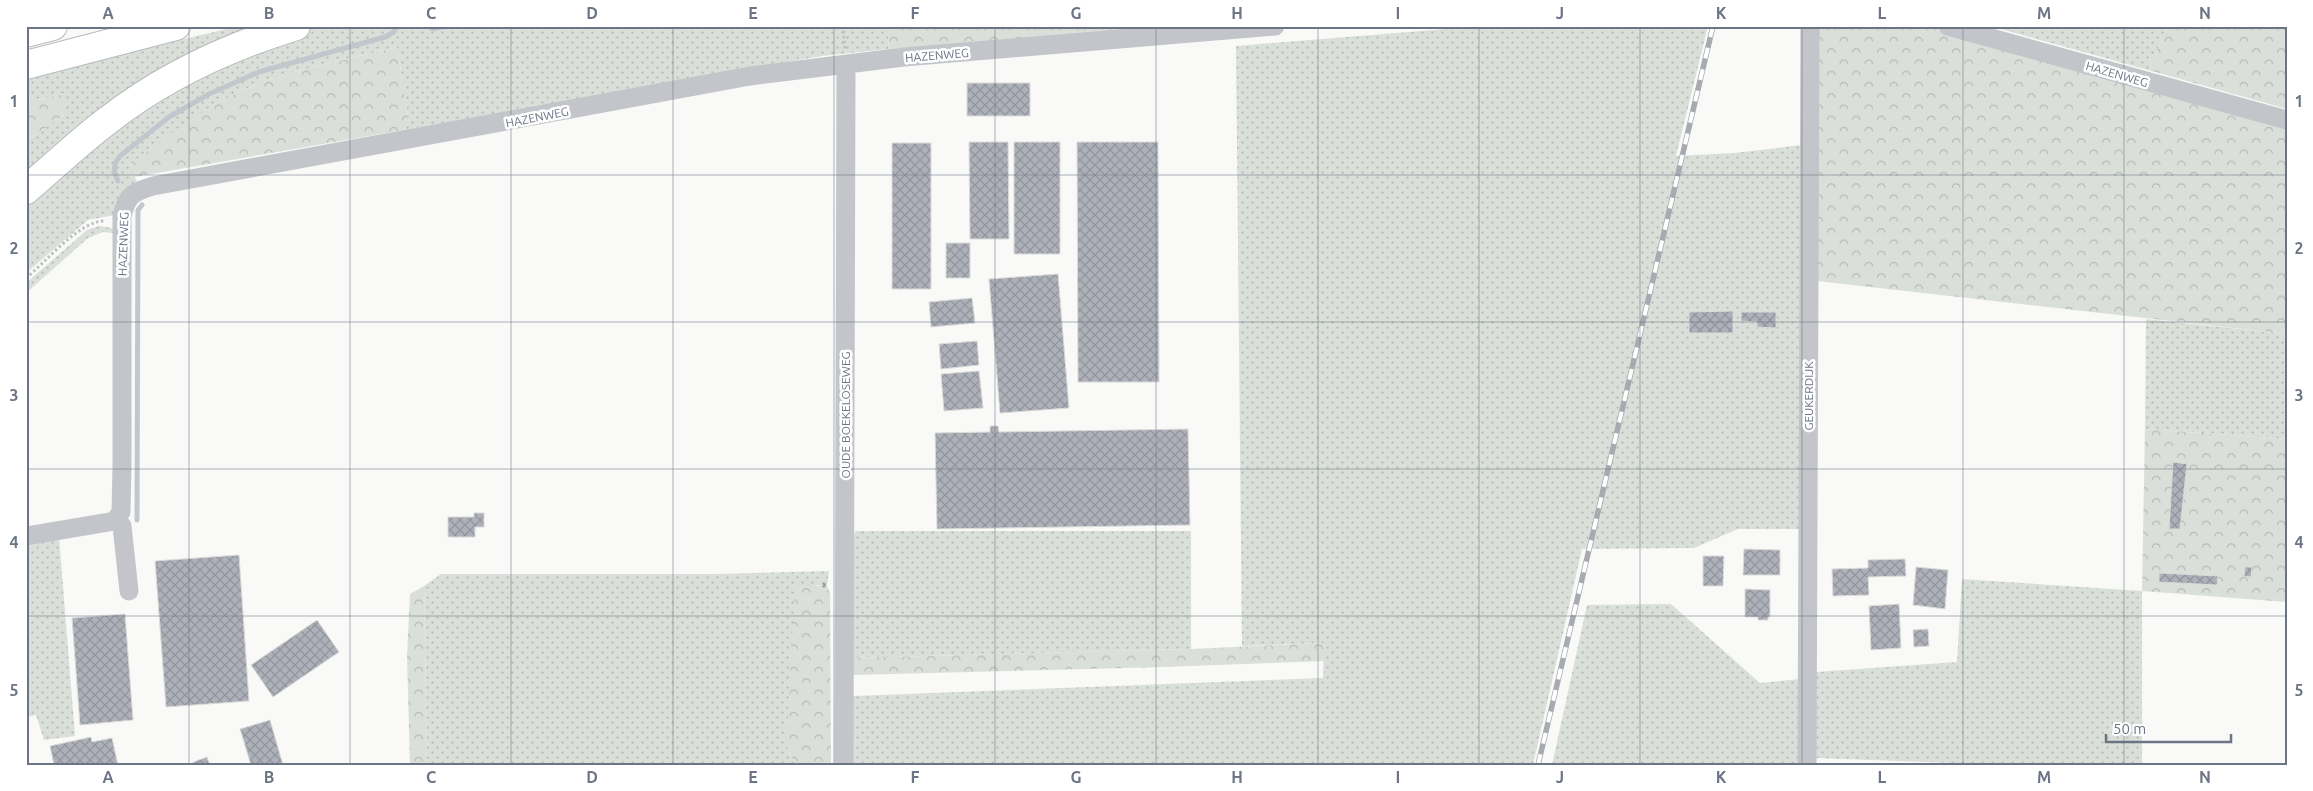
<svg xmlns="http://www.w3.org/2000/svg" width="2313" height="791" viewBox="0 0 2313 791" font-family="Ubuntu,sans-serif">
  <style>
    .grass { fill: url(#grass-dots) }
    .forest { fill: url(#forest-crowns) }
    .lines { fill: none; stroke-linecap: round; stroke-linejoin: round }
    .stream { stroke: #c2c7ce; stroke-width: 5 }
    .building { fill: url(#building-cross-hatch); stroke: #dbdbda }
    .trunk-casing { stroke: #b8babe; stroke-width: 30 }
    .path { stroke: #bfc0c3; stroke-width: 3; stroke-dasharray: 2.5 2.5; stroke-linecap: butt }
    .minor { stroke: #c3c5ca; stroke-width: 19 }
    .trunk { stroke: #fff; stroke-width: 28 }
    .rail-casing { stroke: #a7aab0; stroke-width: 5.5 }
    .rail { stroke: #fff; stroke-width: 4; stroke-dasharray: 11; stroke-linecap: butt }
    .grid { fill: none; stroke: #6c7485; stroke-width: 1; stroke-opacity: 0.55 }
    .labels { text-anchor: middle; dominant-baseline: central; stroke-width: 5; stroke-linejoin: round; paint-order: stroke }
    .street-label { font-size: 12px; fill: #6c7485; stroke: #fff }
    .neatline { fill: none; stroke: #6c7485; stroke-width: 2 }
    .grid-label { font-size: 16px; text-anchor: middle; font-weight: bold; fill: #6c7485 }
  </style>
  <defs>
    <pattern id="grass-dots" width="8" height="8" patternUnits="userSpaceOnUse" patternTransform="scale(1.25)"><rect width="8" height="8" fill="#dae0d9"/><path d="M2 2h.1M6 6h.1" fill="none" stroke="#b5bab6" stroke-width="1.8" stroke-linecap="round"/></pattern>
    <pattern id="forest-crowns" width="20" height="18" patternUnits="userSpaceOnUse" patternTransform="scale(1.25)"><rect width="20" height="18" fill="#dae0d9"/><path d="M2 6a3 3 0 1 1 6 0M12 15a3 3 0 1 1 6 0" fill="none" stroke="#b5bab6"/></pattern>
    <pattern id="building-cross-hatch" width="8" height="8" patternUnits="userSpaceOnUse" patternTransform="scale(1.25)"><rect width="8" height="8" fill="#aeb1b9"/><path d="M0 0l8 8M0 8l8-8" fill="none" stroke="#92959c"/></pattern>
  </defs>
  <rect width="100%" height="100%" fill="#f9f9f8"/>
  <path class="grass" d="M239,26h40l-253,157v-42l38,-26v-21l-38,8v-25z
    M319,26h578l-8,4 -1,19 -66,7 -418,74 5,-8 -12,-75c-43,11 -87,19 -129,33 -52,18 -96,53 -139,86l9,17 -23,32 -27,5 -62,53v-76l95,-79 136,-73z
    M1483,26h225l-32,130 59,-3 67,-8 -2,384h-62l-44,19 -112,1 -49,216h-683l3,-69 470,-18 1,-35 -82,3 -6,-600z
    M1990,26h178l-20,44z
    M99,226l13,2 3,5 -12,-1 -15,6 -62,55v-10l61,-53z
    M2146,319l141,15v105l-142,-10z
    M855,531h336v118l-342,9 1,-95z
    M59,537l16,199 -31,4 -8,-25 -10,2v-174z
    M829,571l-2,15 -11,-1 -28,162 7,18h-368l-3,-179 17,-12h276z
    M1962,579l180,12v174h-132l-195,-7 1,-86 141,-10z
    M1671,604l89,79 39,-4v86h-247l35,-160z"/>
  <path class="forest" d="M897,26h301l-310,23 1,-19z
    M1819,26h109l359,99v209l-470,-53z
    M2168,26h119v83l-139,-39z
    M397,47l12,75 -5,8 -270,47 -5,-11c42,-33 87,-68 139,-86 42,-14 87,-22 129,-33z
    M64,94v21l-38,26v-39z
    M2145,429l142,10v163l-145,-11z
    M795,585l32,1 3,7 1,172h-36l-7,-18h-2z
    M424,586l3,179h-17l-3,-109 3,-62z
    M1324,643v18l-159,6 -311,8 -5,-3v-14l342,-9z"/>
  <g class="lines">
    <path class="stream" d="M432,29l14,-3
      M118,181c-5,-11 -5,-16 2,-25l49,-39 40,-23 50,-22 126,-35 9,-5 2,-6
      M137,520l1,-310 4,-5"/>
  </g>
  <path class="building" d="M967,83h63v33h-63z
    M969,142h39l1,97h-39z
    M1014,142h46v112h-46z
    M1077,142h81l1,240h-81z
    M892,143h39v146h-39z
    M946,243h24v35h-24z
    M1058,274l11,134 -69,5 -11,-134z
    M972,298l3,25 -44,4 -2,-25z
    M1733,311v22h-44v-21z
    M1741,312h35v16l-19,-1v-5l-16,-1z
    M977,341l2,24 -38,4 -2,-25z
    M979,371l4,37 -39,3 -3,-37z
    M990,426h8l1,6 189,-3 2,96 -253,4 -2,-96 55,-1z
    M2173,462l14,2 -7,65h-11z
    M474,513h10v14h-9v10h-27v-20h26z
    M1744,549l36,1v25h-37z
    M239,555l10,146 -83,6 -11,-146z
    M1703,556h21l-1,30h-20z
    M1905,559l1,17 -38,1 1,18 -36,1 -1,-27 36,-1v-8z
    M1916,567l32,3 -3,39 -32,-4z
    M2245,567h7l-1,10 -7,-1z
    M2159,573l59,3 -1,9 -58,-3z
    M822,582h4v6h-4z
    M1745,589l25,1v27h-2v3h-10v-3h-13z
    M1899,604l2,44 -30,2 -2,-44z
    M125,614l8,106 -53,5 -8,-107z
    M317,620l22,32 -66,45 -22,-32z
    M1928,629l1,17 -15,1 -1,-17z
    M270,720l13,45h-32l-11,-36z
    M91,737l1,5 20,-4 6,27h-64l-4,-19z
    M207,757l3,8h-16l-1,-3z"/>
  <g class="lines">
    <g class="trunk-casing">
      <path id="trunk" d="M26,33l27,-7
        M26,65l150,-39
        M26,190c27,-23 53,-48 81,-69 56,-44 121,-74 189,-95"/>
    </g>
    <path class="path" d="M843,26l2,23
      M26,278c20,-16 54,-58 79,-57"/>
    <path class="minor" d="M1948,26l339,94
      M115,521l6,-9 1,-45v-251c5,-21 11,-24 31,-30l597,-110 154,-19 371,-31
      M26,536l89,-15 7,5 7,65
      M844,765l2,-700
      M1807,765l3,-739"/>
    <use href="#trunk" class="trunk"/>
    <g class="rail-casing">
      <path id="rail" d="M1538,765l175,-739"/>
    </g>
    <use href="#rail" class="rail"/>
  </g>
  <path class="grid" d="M189,26v739M350,26v739M511,26v739M673,26v739M834,26v739M995,26v739M1156,26v739M1318,26v739M1479,26v739M1640,26v739M1802,26v739M1963,26v739M2124,26v739M26,175h2261M26,322h2261M26,469h2261M26,616h2261"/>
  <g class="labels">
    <g class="street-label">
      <text transform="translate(937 55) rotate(-5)">HAZENWEG</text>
      <text transform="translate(2117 74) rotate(16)">HAZENWEG</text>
      <text transform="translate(537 117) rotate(-11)">HAZENWEG</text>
      <text transform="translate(123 244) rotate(-88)">HAZENWEG</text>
      <text transform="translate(1808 396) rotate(-90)">GEUKERDIJK</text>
      <text transform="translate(845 415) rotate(-90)">OUDE BOEKELOSEWEG</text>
    </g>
  </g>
  <rect width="2313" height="791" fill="none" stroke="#ffffff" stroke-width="55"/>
  <path d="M2106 734v8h125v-8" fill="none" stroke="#6c7485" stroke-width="2.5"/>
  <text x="2113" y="734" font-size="15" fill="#6c7485" stroke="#ffffff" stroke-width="4" paint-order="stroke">50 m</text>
  <rect x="28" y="28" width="2258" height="736" class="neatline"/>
  <g class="grid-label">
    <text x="108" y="19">A</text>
    <text x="269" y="19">B</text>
    <text x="431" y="19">C</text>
    <text x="592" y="19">D</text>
    <text x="753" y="19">E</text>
    <text x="915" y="19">F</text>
    <text x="1076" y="19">G</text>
    <text x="1237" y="19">H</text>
    <text x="1398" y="19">I</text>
    <text x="1560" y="19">J</text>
    <text x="1721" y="19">K</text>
    <text x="1882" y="19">L</text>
    <text x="2044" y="19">M</text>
    <text x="2205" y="19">N</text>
    <text x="14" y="107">1</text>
    <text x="2299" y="107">1</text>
    <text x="14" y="254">2</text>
    <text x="2299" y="254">2</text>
    <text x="14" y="401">3</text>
    <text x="2299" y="401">3</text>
    <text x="14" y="548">4</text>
    <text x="2299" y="548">4</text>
    <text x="14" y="696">5</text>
    <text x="2299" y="696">5</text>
    <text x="108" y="783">A</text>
    <text x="269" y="783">B</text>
    <text x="431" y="783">C</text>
    <text x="592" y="783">D</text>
    <text x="753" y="783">E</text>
    <text x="915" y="783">F</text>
    <text x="1076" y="783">G</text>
    <text x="1237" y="783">H</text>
    <text x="1398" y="783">I</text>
    <text x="1560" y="783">J</text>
    <text x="1721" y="783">K</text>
    <text x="1882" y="783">L</text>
    <text x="2044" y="783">M</text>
    <text x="2205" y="783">N</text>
  </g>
</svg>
